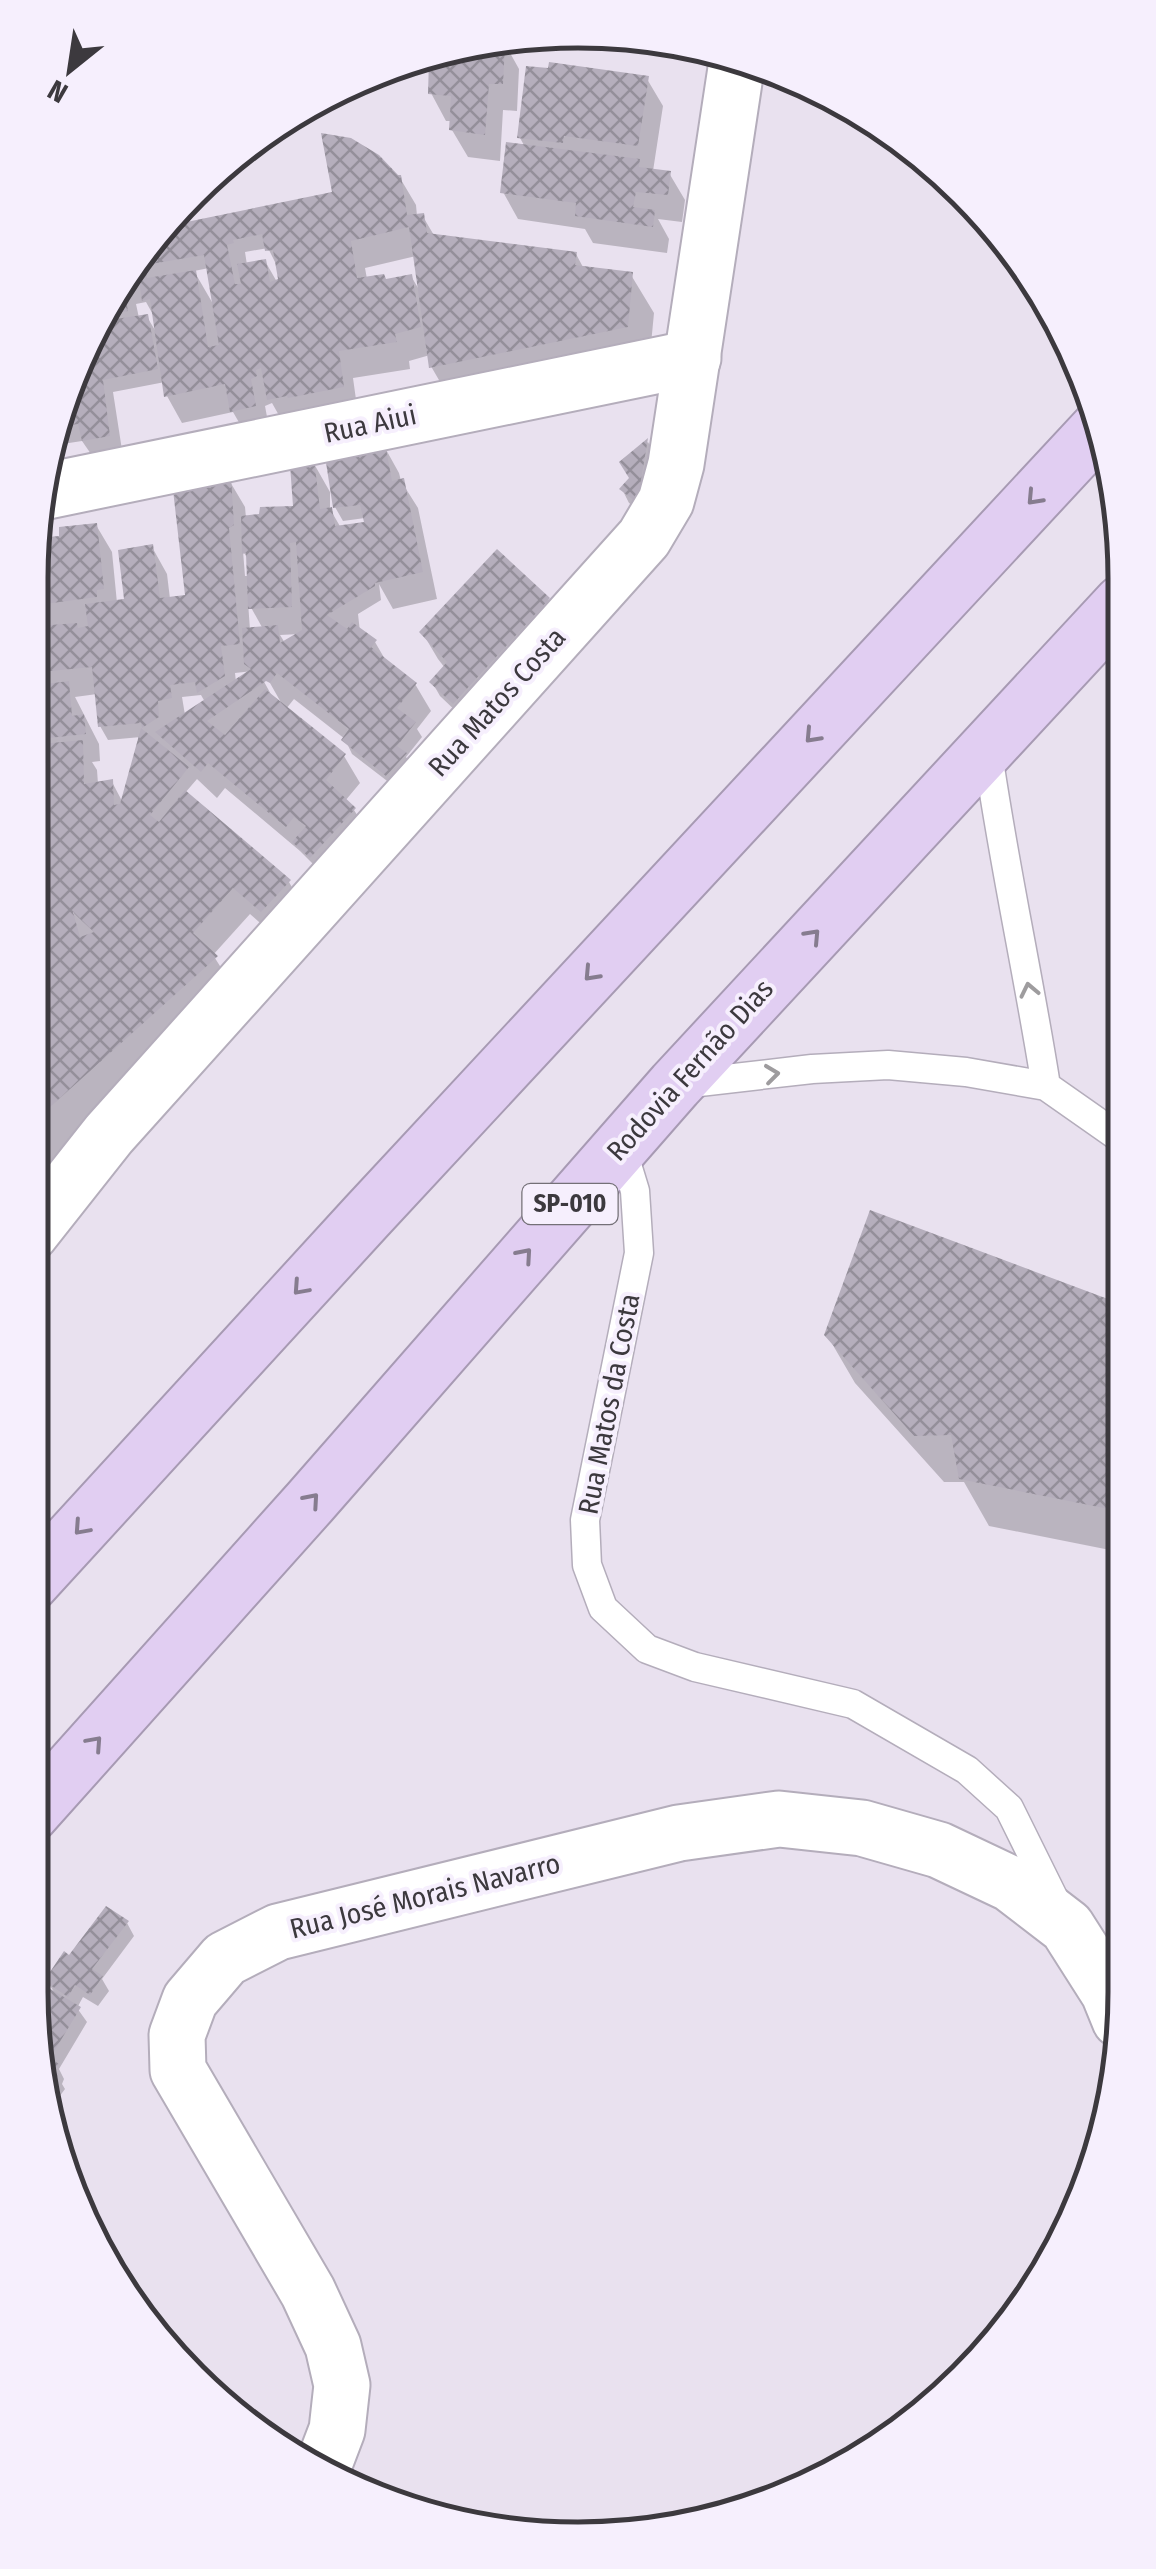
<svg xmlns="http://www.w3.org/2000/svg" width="1156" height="2569" viewBox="0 0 1156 2569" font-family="'Fira Sans Condensed',sans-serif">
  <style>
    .shadow { fill: #0003; fill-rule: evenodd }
    .building { fill: url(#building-cross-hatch); fill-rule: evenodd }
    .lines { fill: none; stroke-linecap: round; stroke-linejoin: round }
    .service-casing { stroke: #b4adbb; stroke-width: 31 }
    .minor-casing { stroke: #b4adbb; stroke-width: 59 }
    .tertiary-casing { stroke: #b4adbb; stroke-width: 59 }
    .motorway-casing { stroke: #a79ab3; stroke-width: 59 }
    .service { stroke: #fff; stroke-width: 28 }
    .minor { stroke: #fff; stroke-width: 55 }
    .tertiary { stroke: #fff; stroke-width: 55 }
    .motorway { stroke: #e1cef2; stroke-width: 55 }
    .oneway { stroke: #867c8f }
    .oneway2 { stroke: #9e9c9e }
    .labels { text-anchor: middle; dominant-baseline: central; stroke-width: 8; stroke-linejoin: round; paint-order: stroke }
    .shield { fill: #f6effd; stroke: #747077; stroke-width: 2.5 }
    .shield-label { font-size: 25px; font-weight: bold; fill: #3c393e }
    .street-label { font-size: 28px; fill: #3c393e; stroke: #f6effd }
    .rim { fill: none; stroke: #3c393e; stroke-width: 5 }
  </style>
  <defs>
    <pattern id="building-cross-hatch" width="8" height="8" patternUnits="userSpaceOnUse" patternTransform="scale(2.5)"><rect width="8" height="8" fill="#b5aebc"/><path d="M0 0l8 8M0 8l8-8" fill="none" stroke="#948f9a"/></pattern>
  </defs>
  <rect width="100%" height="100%" fill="#e9e1ef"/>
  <path class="shadow" d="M505,44l14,25 -2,42 -14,-1 -3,51 -32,-4 -16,-27v-9h-6l-15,-28v-34z
    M647,79l16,27 -10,65 16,2 16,27 -3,22 -24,-3 11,20 -2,14 -74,-10 -8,-14 -67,-10 -15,-27 22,-45 -5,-9z
    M400,178l16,27 1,11 5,-1 13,22 141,17 8,15 47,6 23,38 -5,52 -195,41 -22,-38 -2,-13 -21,6 1,8 -57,9 5,36 -73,12 -13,-23 -7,3 5,27 -22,5 -15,-26 -51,11 -15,-27 -2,-14 -52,10 11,71 -24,4 -18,-26 -26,4 16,-76 93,-140zM268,248l11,22 2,11 -4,1 -12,-21 -18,4 -2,-13zM416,256l5,37 -10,-17 -25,5 -19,-2 -2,-11zM209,268l7,41 -22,-38zM146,302l10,18 2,15 -11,-18 -8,1 -3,-14z
    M648,442l6,11 -11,59 -14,-9 -7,-14 10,-10 -10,-16z
    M384,446l15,27 2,8 17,27 19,91 -44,10 -14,-25 2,16 -23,14 2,18 15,10 11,19 29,23 16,27 -14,18 5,8 -16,20 7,11 -18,19 -43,-33 -7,-15 -51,-40 -8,10 58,47 16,27 -15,18 9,9 8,13 -43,47 -19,-19 -75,-63 -8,10 -20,-19 -12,14 104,89 15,27 -27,29 -27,-24 -37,41 19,30 -106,112 -92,83 -4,-6v-597l7,-37 25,-2 34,-13 16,27 5,51 6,-1 29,-55 15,27 3,25 19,8 40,-127 16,27 1,11 49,-10 18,-46 17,30v17l11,19 26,6 -2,-16 -22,3 -8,-14zM243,551l6,10 1,15h-5zM248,602l15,27 -13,1zM300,634l-15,9 -5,-8zM253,671l-17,11 -1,-9zM266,676l17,30 -10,-8 -11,-20zM97,694l3,32 8,14 33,-3 -19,64 -10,-19 -14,2 -1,-14 -5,-8 8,-1 -1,-17 -24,-47zM201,695l4,7 -20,13 -3,-18zM106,846l-37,77 -4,-3z
    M548,599l16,27 -103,90 -21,-20 -8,-14 13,-14 -7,-9 -16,-27z
    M1124,1308l1,245 -136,-27 -25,-44h-20l-89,-99 -28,-48z
    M127,1923l7,13 -32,43 7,12 -11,15 -15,-9 -6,11 10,14 -28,47 5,10 -2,5 3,5 -9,12 3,6 -8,9 -19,-115 9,-14 15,8 -9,-14 22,-23z"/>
  <path class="building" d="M505,45l-2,39h-14l-4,51 -36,-5 2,-34 -23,-2 1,-34z
    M549,62l100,14 -11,70 -74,-10 -1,7 -46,-5 9,-72 22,2z
    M321,133l30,5 28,17 19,20h3l6,40 17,-2 3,20 150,19 -2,13 58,7 -5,55 -199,41 -20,-141 -58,14 6,37 27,-4 2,5 26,-5 9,53 -26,7 2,8 -58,9 5,36 -56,11 -1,-2 -20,4 -6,-32 -5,2 1,6 -6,3 5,27 -26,6 -5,-28 -61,13 -14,-98 -8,2 -4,-27 -4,1 33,-49 165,-34zM262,234l3,17 8,-1 5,29 -8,3 -4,-23 -29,5 4,20h-6l-8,-39 7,-2 -1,-3zM204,255l15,90 -11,2 -12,-77 -49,8 -2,-13z
    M506,142l134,17 -1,8 32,4 -3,24 -32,-3 -3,15 22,3 -2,17 -78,-11 1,-13 -76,-10z
    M124,289l4,22 -21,4 6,-9z
    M148,314l10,55 -55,11 7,56 -28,5 -4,-17 -7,1 -1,-11 -8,1 7,-36 13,-2 -2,-16 -4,1 27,-41z
    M648,438l-9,54 -4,9 -16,-12 10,-11 -10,-16z
    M385,443l7,38 12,-3 19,94 -48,11v3l-48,29 20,14 5,-7 25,18 -6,7 46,36 -20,25 19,14 -19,24 10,7 -21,23 -45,-36 8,-11 -72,-56 -7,10 -4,-2 -59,40 18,14 40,-46 81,65 -20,26 30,28 -46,50 -18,-16 14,-16 -12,-9 -8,10 -78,-64 -7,9 -46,-40 96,-63 -7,-5 -2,-36 36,-3 2,18 22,-13 -6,-88 -6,1 2,64 -44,2 -2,-56 -4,1 -1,-38 18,-2 1,-7 33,-1 -3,-41 24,-6 6,50 12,-2 3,19 29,-4 -4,-17 -27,3 -8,-52z
    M231,477l3,48 -5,3 11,116 -19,2 4,30 -28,17 -2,-11 -25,3 2,13 -14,3 1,16 -17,11 -1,-5 -43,4 -6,-60 -62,6v-63l6,-1 1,17 40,-3 1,5 10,-2 -3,-22 39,-5 -6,-49 35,-6 7,54 25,-3 -12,-105z
    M97,523l7,66 -7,1v7l-67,9v-29l8,-39 21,-2v-9z
    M497,549l53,49 -97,106 -24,-22 18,-20 -28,-30z
    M69,681l3,35 12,-2 2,20 -56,6v-54z
    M141,728l48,39 -39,48 9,7 26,-32 106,90 -30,32 -28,-24 -40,45 25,23 -188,169v-380l53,-5 1,44 29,-5 1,26 6,-1zM73,912l8,8 13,12 -14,5z
    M870,1210l254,95v207l-165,-33 -8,-44 -37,1 -90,-101z
    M106,1906l23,15 -37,48 11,7 -13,19 -15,-10 -7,12 -24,-16 20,-30 5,4z
    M40,1983l41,24 -31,51 9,6 -5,7 5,3 -10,14 5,4 -6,7 -17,-102z"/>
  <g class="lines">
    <g class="service-casing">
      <path id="service" d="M987,747c16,114 41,225 59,339
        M682,1084l130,-15 76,-4 78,7 80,14 77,54
        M621,1145l14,46 4,62 -54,267 2,45 16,43 44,41 48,18 158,37 114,66 42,38 47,95"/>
    </g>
    <g class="minor-casing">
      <path id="minor" d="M47,491l646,-133
        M321,2472l16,-42 5,-45 -9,-39 -25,-54 -130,-222 -1,-35 13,-35 35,-41 53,-27 401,-99 100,-14 83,9 77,22 72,34 56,43 42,66 11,27"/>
    </g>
    <g class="tertiary-casing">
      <path id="tertiary" d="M30,1234l79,-100 535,-596 22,-37 10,-37 61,-402"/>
    </g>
    <g class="motorway-casing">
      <path id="motorway" d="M30,1584l336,-367 734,-790
        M30,1815l280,-313 365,-417 447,-482"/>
    </g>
    <use href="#service" class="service"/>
    <use href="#minor" class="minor"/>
    <use href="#tertiary" class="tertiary"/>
    <use href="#motorway" class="motorway"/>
  </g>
  <defs><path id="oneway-chevron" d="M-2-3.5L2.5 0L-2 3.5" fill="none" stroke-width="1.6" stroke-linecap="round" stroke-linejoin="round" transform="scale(2.5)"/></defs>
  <g class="oneway">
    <use href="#oneway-chevron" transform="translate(1034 498) rotate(133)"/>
    <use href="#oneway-chevron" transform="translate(812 736) rotate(133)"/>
    <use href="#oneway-chevron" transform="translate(813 936) rotate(-47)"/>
    <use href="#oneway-chevron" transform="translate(591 974) rotate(133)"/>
    <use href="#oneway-chevron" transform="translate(525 1255) rotate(-49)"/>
    <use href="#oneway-chevron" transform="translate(300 1288) rotate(132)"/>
    <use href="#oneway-chevron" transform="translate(312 1500) rotate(-49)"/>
    <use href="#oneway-chevron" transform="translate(81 1528) rotate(132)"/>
    <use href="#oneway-chevron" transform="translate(95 1743) rotate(-48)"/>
  </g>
  <g class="oneway2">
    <use href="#oneway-chevron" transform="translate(1029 990) rotate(-102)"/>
    <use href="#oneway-chevron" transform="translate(772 1074) rotate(-7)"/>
  </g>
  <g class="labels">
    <rect class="shield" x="522.5" y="1184" width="95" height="40" rx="8"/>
    <g class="shield-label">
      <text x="570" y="1204">SP-010</text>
    </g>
    <g class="street-label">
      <text transform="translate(370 424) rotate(-12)">Rua Aiui</text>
      <text transform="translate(497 702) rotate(-48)">Rua Matos Costa</text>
      <text transform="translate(690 1070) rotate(-48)">Rodovia Fernão Dias</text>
      <text transform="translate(609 1404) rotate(-79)">Rua Matos da Costa</text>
      <text transform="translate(425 1896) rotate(-14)">Rua José Morais Navarro</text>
    </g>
  </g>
  <path d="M0 0H1156V2569H0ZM578 48H578A530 530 0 0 1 1108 578V1992A530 530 0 0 1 578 2522H578A530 530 0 0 1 48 1992V578A530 530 0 0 1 578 48Z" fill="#f6effd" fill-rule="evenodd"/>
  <path class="rim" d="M578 48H578A530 530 0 0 1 1108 578V1992A530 530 0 0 1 578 2522H578A530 530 0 0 1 48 1992V578A530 530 0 0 1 578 48Z"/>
  <g transform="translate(70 70) rotate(210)" stroke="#f6effd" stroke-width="8" paint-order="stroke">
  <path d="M0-8L18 38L0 25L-18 38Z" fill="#3c393e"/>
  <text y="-15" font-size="28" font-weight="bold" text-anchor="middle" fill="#3c393e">N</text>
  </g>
</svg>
